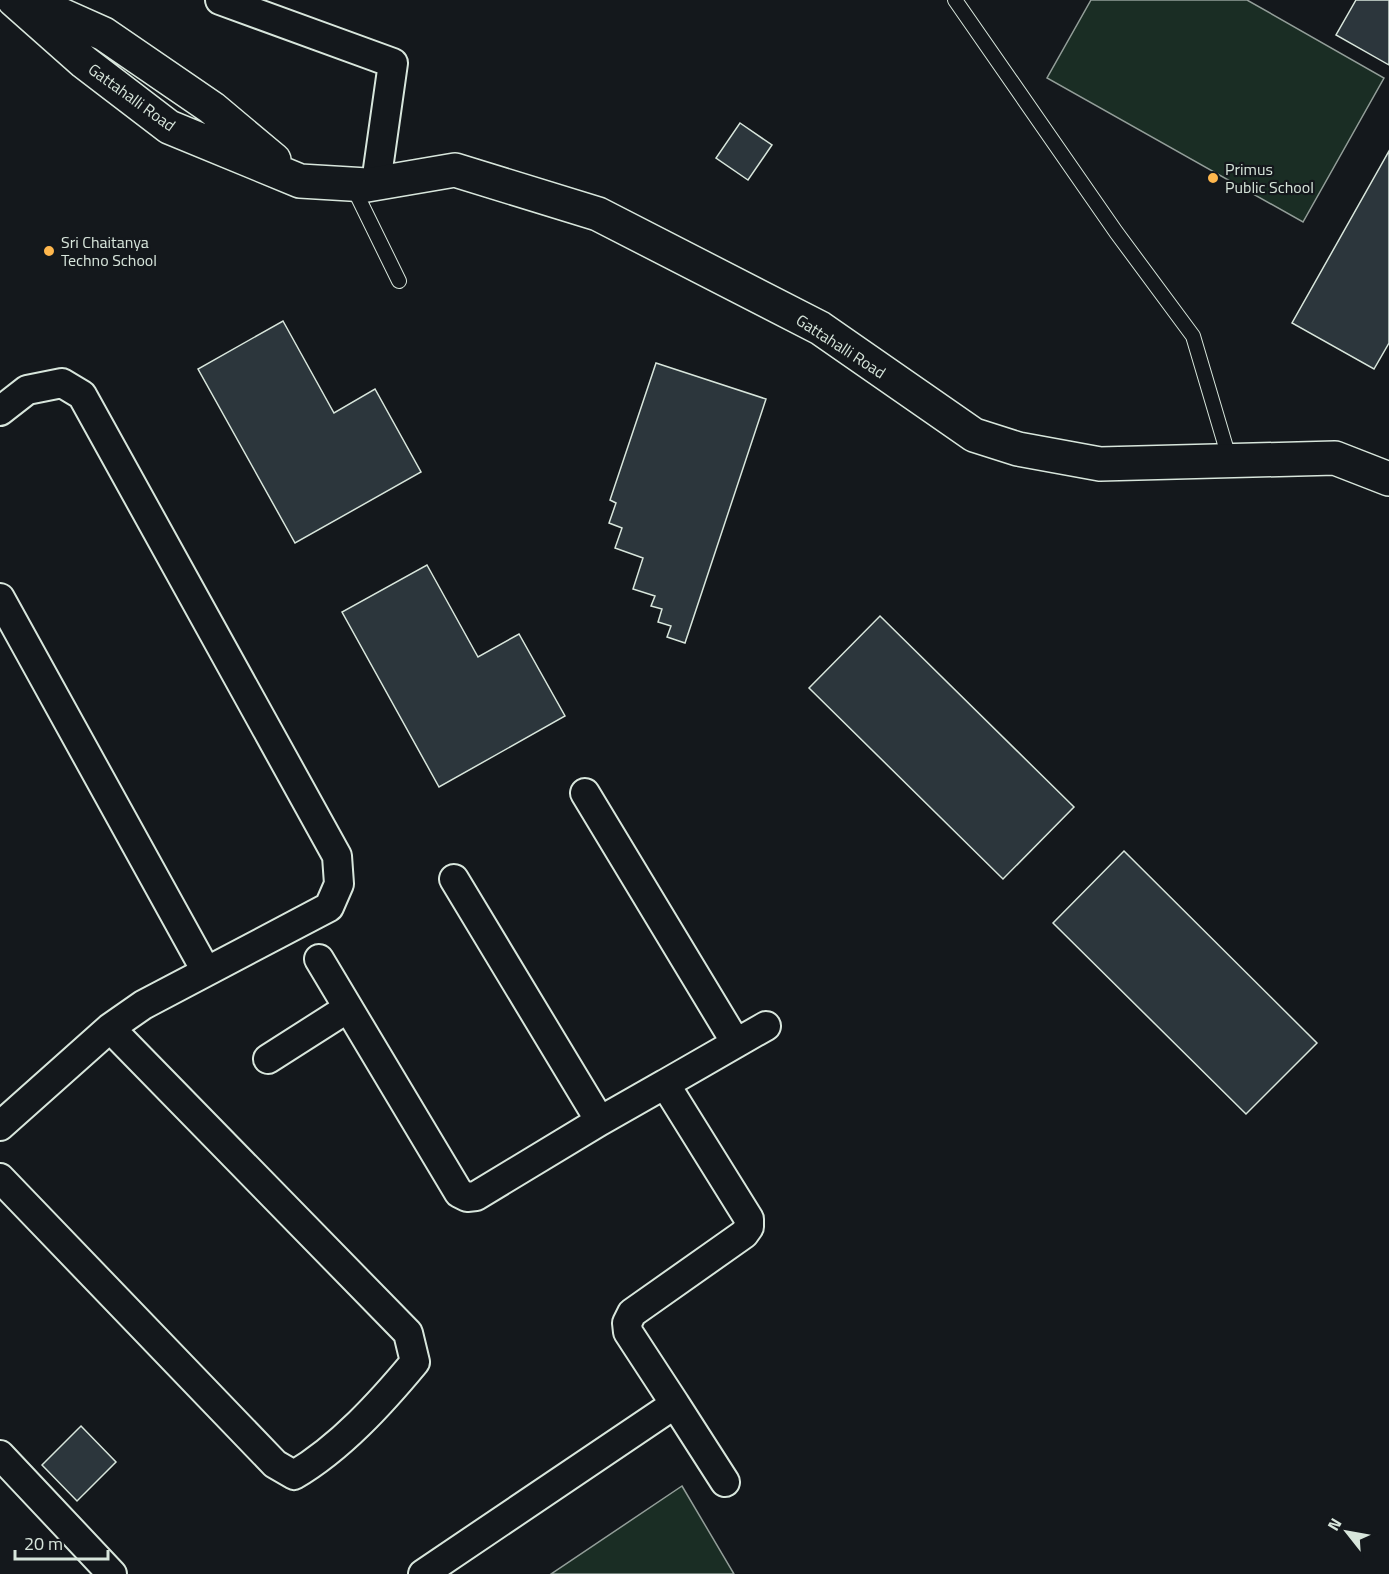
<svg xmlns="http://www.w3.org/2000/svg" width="1389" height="1574" viewBox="0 0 1389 1574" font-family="'Titillium Web',sans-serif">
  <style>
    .green { fill: #1a2d24; stroke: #939e99; stroke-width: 1.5 }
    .building { fill: #2c363c; stroke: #d8e6dc; stroke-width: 1.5 }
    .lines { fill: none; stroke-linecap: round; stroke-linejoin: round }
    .service-casing { stroke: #d8e6dc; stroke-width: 16 }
    .minor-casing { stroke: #d8e6dc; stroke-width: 32 }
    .secondary-casing { stroke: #d8e6dc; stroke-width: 36 }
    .service { stroke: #14181c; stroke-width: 14 }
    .minor { stroke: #14181c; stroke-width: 28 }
    .secondary { stroke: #14181c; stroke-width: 33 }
    .poi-dot { fill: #ffb74d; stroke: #14181c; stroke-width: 2 }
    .labels { text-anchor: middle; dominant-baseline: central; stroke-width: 4.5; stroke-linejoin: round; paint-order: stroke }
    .street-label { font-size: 16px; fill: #d8e6dc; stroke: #14181c }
    .poi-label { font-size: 16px; fill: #d8e6dc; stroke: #14181c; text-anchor: start }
  </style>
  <rect width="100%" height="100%" fill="#14181c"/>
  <path class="green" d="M1091,0h156l137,78 -81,144 -256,-144z
    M682,1486l52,88h-183z"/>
  <path class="building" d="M1356,0h33v65l-53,-30z
    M740,123l32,22 -24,35 -32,-22z
    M1389,151v192l-15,26 -82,-46z
    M283,321l51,92 41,-24 46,83 -126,71 -97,-174z
    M656,363l110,36 -81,244 -18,-6 4,-11 -13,-4 4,-13 -11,-3 4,-10 -22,-7 10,-31 -28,-10 7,-20 -13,-5 7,-20 -6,-3z
    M427,565l51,92 41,-23 46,82 -126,71 -97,-175z
    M880,616l194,191 -71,72 -194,-191z
    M1124,851l193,192 -71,71 -193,-191z
    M81,1426l35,36 -39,39 -35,-36z"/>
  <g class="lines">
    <g class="service-casing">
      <path id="service" d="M955,0l161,232 77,104 37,125
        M353,187l46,94"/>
    </g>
    <g class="minor-casing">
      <path id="minor" d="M220,0l173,63 -17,120
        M0,411l27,-21 35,-7 20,12 255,461 2,28 -10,23 -186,98 -33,23 -110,98
        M0,598l206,373
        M585,793l151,250
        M454,879l146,242
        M319,959l140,234 8,4 9,-1 124,-75 65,-37
        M268,1059l80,-51
        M0,1178l275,286 19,11c46,-27 87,-72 121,-113l-7,-29 -298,-305
        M675,1404l50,78
        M0,1455l112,119
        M423,1574l252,-170 -47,-72 -1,-9 5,-10 112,-79 5,-7v-8l-84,-135 101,-58"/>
    </g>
    <g class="secondary-casing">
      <path id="secondary" d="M14,0l70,62 85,65 131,54 67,4 88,-15 143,44 222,114 154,107 44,14 82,15 235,-6 54,21
        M30,1l74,33 108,74 62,52"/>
    </g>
    <use href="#service" class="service"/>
    <use href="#minor" class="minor"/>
    <use href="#secondary" class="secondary"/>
  </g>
  <g class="poi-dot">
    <circle cx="1213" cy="178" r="6"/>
    <circle cx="49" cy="251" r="6"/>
  </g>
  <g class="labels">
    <g class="street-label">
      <text transform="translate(132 97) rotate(36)">Gattahalli Road</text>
      <text transform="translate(841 346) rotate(33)">Gattahalli Road</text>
    </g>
    <g class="poi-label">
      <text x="1225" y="169">Primus<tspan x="1225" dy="18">Public School</tspan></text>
      <text x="61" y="242">Sri Chaitanya<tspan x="61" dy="18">Techno School</tspan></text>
    </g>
  </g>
  <g transform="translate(1347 1532) rotate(301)" stroke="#14181c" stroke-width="4.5" paint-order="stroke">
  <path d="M0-4.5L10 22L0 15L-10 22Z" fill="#d8e6dc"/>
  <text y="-9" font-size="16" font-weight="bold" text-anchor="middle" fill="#d8e6dc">N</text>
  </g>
  <path d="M15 1550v9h93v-9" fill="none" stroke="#d8e6dc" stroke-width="3"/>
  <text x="24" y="1550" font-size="18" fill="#d8e6dc" stroke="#14181c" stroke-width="4.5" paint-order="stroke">20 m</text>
</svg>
